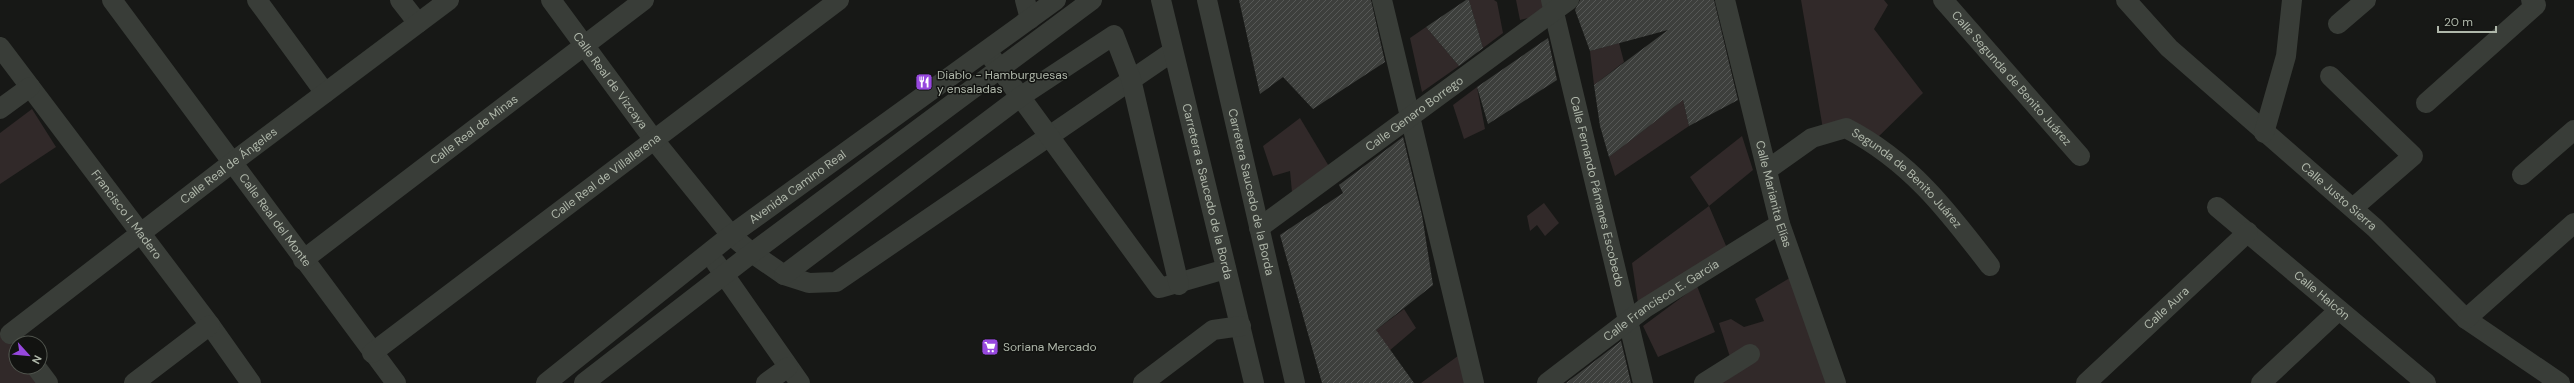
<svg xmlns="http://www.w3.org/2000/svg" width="2574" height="383" viewBox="0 0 2574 383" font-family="'DM Sans',sans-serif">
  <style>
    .park { fill: #312929 }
    .building { fill: url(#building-hatch) }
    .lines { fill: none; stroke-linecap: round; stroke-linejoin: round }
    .minor { stroke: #393d38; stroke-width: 20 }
    .labels { text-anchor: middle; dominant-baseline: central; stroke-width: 3; stroke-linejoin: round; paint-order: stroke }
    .poi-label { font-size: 12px; fill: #afb7aa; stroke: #121311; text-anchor: start }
    .street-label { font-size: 12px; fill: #afb7aa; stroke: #121311 }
  </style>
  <defs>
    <pattern id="building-hatch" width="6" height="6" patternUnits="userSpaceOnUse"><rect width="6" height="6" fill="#3d3f3c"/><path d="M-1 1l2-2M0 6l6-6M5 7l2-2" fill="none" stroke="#565856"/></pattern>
  </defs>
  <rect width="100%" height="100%" fill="#171816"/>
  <path class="park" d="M1469,0h25l3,2 6,31 -20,15z
    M1516,0h35l3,12 -34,8z
    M1801,0h83l4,5 -14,24 49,64 -50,49 -49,-7z
    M1426,27l33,39 -37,26 -12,-54z
    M1619,43l5,19 -30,23 -4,-34z
    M1477,87l8,42 -21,10 -11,-34z
    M1683,100l6,26 -74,50 -6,-19z
    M32,109l24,38 -56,37v-51z
    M1300,118l33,55 -40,30 -3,-32 -17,5 -10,-30z
    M1742,136l11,34 -44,36 18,42 -89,55 -6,-40 77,-57 -19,-29z
    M1544,203l15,20 -14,13 -8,-11 -7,6 -3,-15z
    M1793,276l33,107h-111l15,-26 -11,-34 12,-4 13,8 20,-6 -9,-22z
    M1697,286l18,46 -57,25 -15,-31z
    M1404,309l12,19 -27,23 -13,-21z
    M0,332l16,17v18h17l15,16h-48z
    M1466,350l8,33h-53z"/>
  <path class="building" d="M1239,0h132l14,62 -72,47 -30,-32 -23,17z
    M1466,0h3l14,48 -24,18 -33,-39z
    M1580,0h134l24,100 -49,26 -6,-26 -74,57 -9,-31 -6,-41 74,-55 -78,21 -15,-41z
    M1548,38l9,42 -69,44 -11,-37z
    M1403,137l19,78 11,70 -57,45 38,53h-92l-42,-148 63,-42 -4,-8z
    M1621,341l10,42h-65z"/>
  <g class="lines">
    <g class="minor">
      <path id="s1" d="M112,0l284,383"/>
      <path d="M257,0l68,93"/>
      <path d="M400,0l18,23"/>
      <path id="s2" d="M551,0l103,140 77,95 21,18 32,22 25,8 27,-1 336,-230"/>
      <path d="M1025,0l5,19"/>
      <path id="s3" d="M1161,0l93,383"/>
      <path id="s4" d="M1207,0l88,383"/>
      <path d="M1382,0l92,383"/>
      <path id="s5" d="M1551,0l92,383"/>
      <path id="s6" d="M1725,0l55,224 56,159"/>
      <path id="s7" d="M1943,0l137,156"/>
      <path id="s8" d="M2126,0l43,48 206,180 91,91 94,64"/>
      <path d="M2338,24l28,-24"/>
      <path id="s9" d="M0,47l210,278 41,58"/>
      <path d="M992,58l168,230 66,-19"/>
      <path d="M2330,76l83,80 -60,52"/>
      <path d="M2426,103l110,-98 -5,-5"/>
      <path d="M0,109l30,-22"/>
      <path d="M2264,133l22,-77 6,-56"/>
      <path id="s10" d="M1767,170l45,-32 34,-10c64,33 102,83 144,138"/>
      <path d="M2522,175l52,-45"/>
      <path id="s11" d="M2217,207l209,176"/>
      <path id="s12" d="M1259,228l310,-228"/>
      <path id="s13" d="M303,260l341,-260"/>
      <path d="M716,263l84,120"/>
      <path d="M784,275l236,-178 94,-62 17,44 48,206"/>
      <path d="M2466,319l108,-96"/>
      <path id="s14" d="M10,334l223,-172 216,-162"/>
      <path id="s15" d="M372,353l467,-353"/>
      <path d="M36,367l12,16"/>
      <path d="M134,383l76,-58"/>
      <path id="s16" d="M546,383l185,-148 325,-235"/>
      <path d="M584,383l168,-130 340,-253"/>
      <path d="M766,383l22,-16"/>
      <path d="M1143,383l70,-53 28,-4"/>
      <path id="s17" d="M1547,383l98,-75 135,-84"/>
      <path d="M1704,383l46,-29"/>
      <path id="s18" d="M2086,383l162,-151"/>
      <path d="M2261,383l78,-73"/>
    </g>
  </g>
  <defs>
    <g id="restaurant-square" transform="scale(0.9)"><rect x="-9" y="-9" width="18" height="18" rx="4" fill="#9748de" stroke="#121311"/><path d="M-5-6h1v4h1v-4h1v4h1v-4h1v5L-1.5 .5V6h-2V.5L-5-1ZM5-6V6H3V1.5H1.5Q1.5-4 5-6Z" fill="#fff"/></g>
    <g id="supermarket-square" transform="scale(0.9)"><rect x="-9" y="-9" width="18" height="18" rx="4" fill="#9748de" stroke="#121311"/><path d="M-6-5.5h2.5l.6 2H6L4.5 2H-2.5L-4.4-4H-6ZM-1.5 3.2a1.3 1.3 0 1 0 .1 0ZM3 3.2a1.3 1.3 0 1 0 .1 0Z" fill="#fff"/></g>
  </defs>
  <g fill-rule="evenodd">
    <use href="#restaurant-square" x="924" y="82"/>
    <use href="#supermarket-square" x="990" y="347"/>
  </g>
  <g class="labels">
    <g class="poi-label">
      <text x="937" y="75">Diablo - Hamburguesas<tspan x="937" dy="14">y ensaladas</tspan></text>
      <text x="1003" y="347">Soriana Mercado</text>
    </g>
    <g class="street-label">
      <text stroke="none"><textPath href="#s7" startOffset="104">Calle Segunda de Benito Juárez</textPath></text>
      <text stroke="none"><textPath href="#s2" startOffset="100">Calle Real de Vizcaya</textPath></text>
      <text stroke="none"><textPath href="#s12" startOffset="193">Calle Genaro Borrego</textPath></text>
      <text stroke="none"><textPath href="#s13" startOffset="215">Calle Real de Minas</textPath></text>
      <text stroke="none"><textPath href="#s14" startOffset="276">Calle Real de Ángeles</textPath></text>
      <text stroke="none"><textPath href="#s15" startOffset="293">Calle Real de Villallerena</textPath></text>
      <text stroke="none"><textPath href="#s10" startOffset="170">Segunda de Benito Juárez</textPath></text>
      <text stroke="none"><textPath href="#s16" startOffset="319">Avenida Camino Real</textPath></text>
      <text stroke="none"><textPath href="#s5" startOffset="197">Calle Fernando Pámanes Escobedo</textPath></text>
      <text stroke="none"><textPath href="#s3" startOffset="197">Carretera a Saucedo de la Borda</textPath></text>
      <text stroke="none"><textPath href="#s4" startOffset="197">Carretera Saucedo de la Borda</textPath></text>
      <text stroke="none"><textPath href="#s6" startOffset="200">Calle Marianita Elías</textPath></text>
      <text stroke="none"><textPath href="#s8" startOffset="290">Calle Justo Sierra</textPath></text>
      <text stroke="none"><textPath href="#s9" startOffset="210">Francisco I. Madero</textPath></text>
      <text stroke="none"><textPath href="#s1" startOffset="274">Calle Real del Monte</textPath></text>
      <text stroke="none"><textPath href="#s11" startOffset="137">Calle Halcón</textPath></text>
      <text stroke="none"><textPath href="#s17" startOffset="141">Calle Francisco E. García</textPath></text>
      <text stroke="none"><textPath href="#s18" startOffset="110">Calle Aura</textPath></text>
    </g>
  </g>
  <g transform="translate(28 355) rotate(117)"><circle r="19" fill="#121311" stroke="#51554e"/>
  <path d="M0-3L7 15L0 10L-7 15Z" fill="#9748de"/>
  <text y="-6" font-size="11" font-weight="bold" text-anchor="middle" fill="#afb7aa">N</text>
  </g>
  <path d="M2438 26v6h58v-6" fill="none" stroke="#afb7aa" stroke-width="2"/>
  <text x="2444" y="26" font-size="12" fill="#afb7aa" stroke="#121311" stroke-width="3" paint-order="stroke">20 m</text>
</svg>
